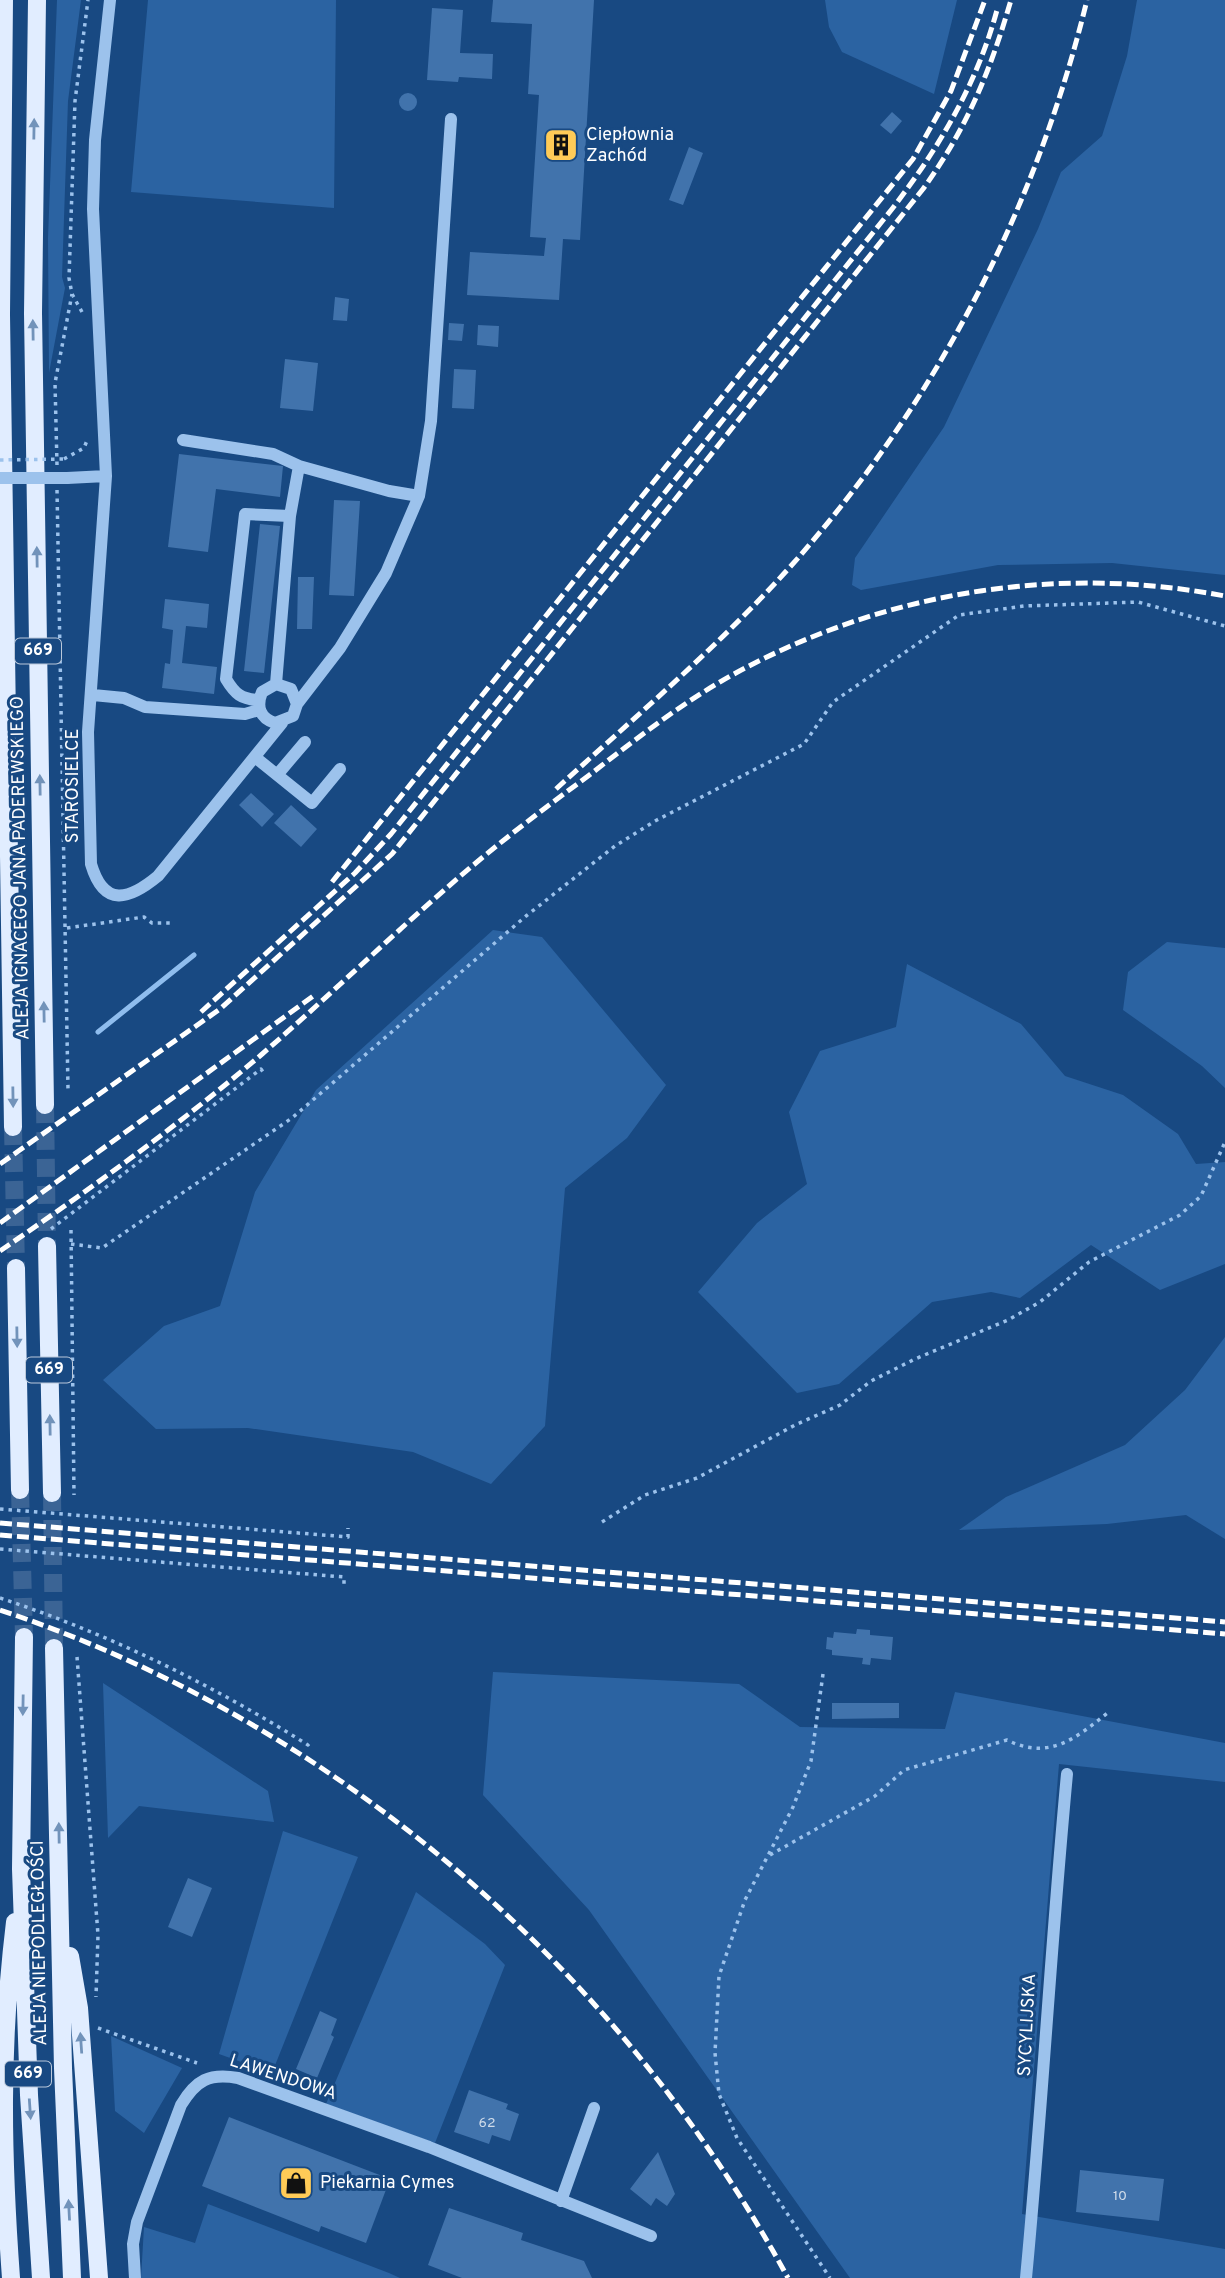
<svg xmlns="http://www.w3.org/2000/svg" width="1225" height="2278" viewBox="0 0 1225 2278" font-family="Overpass,sans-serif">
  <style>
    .green { fill: #2b63a2 }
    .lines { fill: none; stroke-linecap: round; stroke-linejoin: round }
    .stream { stroke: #8fbdee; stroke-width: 5 }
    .building { fill: #4173ac }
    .major-tunnel { stroke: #3b6495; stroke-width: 18; stroke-dasharray: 18 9; stroke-linecap: butt }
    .path { stroke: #9cc2ec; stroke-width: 3.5; stroke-dasharray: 3.5 5; stroke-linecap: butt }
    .minor { stroke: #9cc2ec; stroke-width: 12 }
    .major { stroke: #e1edff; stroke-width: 18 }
    .rail { stroke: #fff; stroke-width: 5; stroke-dasharray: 12 5; stroke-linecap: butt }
    .path-bridge { stroke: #9cc2ec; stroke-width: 3.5; stroke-dasharray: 3.5 5; stroke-linecap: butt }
    .minor-bridge { stroke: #9cc2ec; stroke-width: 12 }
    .oneway { fill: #7293ba }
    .labels { text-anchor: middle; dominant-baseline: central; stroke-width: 6; stroke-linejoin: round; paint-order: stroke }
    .number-label { font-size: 14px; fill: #d0dcea }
    .shield { fill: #184982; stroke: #bac8da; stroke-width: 2 }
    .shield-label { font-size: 16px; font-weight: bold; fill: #fff }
    .poi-label { font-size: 18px; fill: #fff; stroke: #184982; text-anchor: start }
    .street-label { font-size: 18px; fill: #fff; stroke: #184982 }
  </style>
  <rect width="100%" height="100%" fill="#184982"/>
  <path class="green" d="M57,0h24l-13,101 -6,176 3,11 -16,85 -1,-135z
    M148,0h188l-2,208 -203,-16z
    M825,0h132l-23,94 -92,-42 -13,-25z
    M1137,0h88v575l-113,-12 -114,2 -137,25 -9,-5 3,-27 89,-131 94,-198 23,-57 41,-36 25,-80z
    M493,930l49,7 124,148 -39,53 -62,50 -20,238 -54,58 -78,-32 -165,-24 -92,1 -53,-49 61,-54 56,-20 35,-114 61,-102z
    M1167,942l58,6v140l-23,-22 -79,-56 5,-38z
    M907,964l114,60 44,52 58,19 55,39 18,30 29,-2v102l-65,26 -69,-45 -71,53 -29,-6 -59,10 -93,82 -42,9 -99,-101 59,-69 50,-39 -18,-72 31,-61 76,-24z
    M1225,1337v202l-39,-24 -79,9 -148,6 47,-33 119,-52 60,-55z
    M493,1672l246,12 61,43 145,2 10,-37 270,51v39l-166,-18 -37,450 203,35v29h-375l-261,-368 -106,-115z
    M103,1683l165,108 6,31 -135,-16 -31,32z
    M283,1831l75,26 -86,216 -53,-19z
    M416,1892l69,52 20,21 -70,178 -109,-39z
    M111,2036l71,32 -38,65 -29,-22z
    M208,2204l181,69 11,5h-259l3,-51 51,16z"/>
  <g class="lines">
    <path class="stream" d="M98,1032l96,-77"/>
  </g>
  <path class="building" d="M493,0h101l-14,240 -17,-1 -4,61 -92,-5 3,-43 74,4 2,-18 -16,-1 9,-142 -11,-1 4,-70 -41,-2z
    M432,8l31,2 -3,43 33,1 -1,25 -33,-2 -1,5 -31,-2z
    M399 102a9 9 0 1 1 18 0a9 9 0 1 1-18 0Z
    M892,112l10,9 -11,13 -11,-9z
    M689,147l14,6 -20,52 -14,-5z
    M335,297l14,2 -2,22 -14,-1z
    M449,323l15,1 -2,17 -14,-1z
    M478,325l21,1 -1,21 -21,-2z
    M285,359l33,4 -5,48 -33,-3z
    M454,369l22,1 -2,39 -22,-1z
    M179,454l104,12 -3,31 -64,-8 -8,63 -40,-5z
    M334,500l26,1 -6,95 -25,-1z
    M260,524l20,2 -16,147 -20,-2z
    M298,577h16l-2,52h-15z
    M165,599l44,5 -2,24 -21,-2 -4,37 35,4 -3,27 -52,-6 3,-25 5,1 3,-34 -11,-2z
    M251,793l23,21 -12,13 -23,-22z
    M291,805l26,24 -16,18 -27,-24z
    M857,1629l13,1v5l23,2 -2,23 -20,-2 -1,7 -8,-1 1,-6 -31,-3v-5l-6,-1 1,-12 6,1 1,-6 22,2z
    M832,1703h67v15l-67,1z
    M188,1878l24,10 -20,49 -24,-10z
    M320,2011l17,8 -6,16 3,2 -17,41 -21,-9z
    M469,2090l39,14 -2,5 13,5 -9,27 -18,-6 -3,9 -35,-12z
    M229,2117l161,62 -24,64 -45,-17 -2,6 -117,-46z
    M658,2152l17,42 -8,12 -11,-8 -5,8 -21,-17z
    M1080,2170l84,9 -5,42 -83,-9z
    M449,2208l74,25 -2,7 63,21 8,17h-130l-34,-13z"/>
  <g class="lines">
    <path class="major-tunnel" d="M45,1105l2,141
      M13,1127l3,141
      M20,1490l4,147
      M52,1493l2,155"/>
    <path class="path" d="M82,312l-10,-18 -3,-16 6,-177 13,-101
      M64,459l20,-11 4,-10
      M57,465l-2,-82 17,-89
      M57,490l11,599
      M67,928l77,-11 8,6h18
      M51,1229l210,-160 4,6
      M71,1230l3,265
      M71,1244l31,4 190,-130 234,-202 89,-70 40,-25 149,-77 29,-42 126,-87 65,-9 114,-4 87,24
      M0,1509l348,28v-9
      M602,1522l43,-27 52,-17 98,-53 45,-20 31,-24 44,-22 93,-39 32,-18 49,-40 91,-47 21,-19 24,-54
      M0,1549l344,28v9
      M0,1598c109,36 211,86 308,147l4,-5
      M77,1657l21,278 -2,62
      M823,1674l-12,87 -18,46 -48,93 -26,76 -4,77 4,41 18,44 93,140
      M770,1855l105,-59 29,-26 103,-30c43,21 69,-2 103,-29
      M98,2028l99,35"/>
    <path class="minor" d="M110,0l-15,140 -2,69 13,267 -18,256 3,132c13,44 38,36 67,12l124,-153
      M183,440l90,14 26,12 90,25 30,5
      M67,478l39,-2
      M276,684l14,-168 9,-50
      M93,695l31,3 21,9 100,7 14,-4
      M258,700c-17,-1 -23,-6 -32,-21l19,-165 45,2
      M297,704l-6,-15 -15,-5 -14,8c-6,15 -2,26 13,31l18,-7 4,-12 43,-56 46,-75 33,-77 12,-75 20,-302
      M256,758l56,45 28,-34
      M277,775l28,-33
      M561,2201l33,-93
      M135,2278l-2,-34 4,-22 44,-117c15,-25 28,-32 57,-27l191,69 222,89
      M1026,2278c16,-168 25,-336 41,-504"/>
    <path class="major" d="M4,0l-3,315 12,812
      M37,0l-4,313 12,792
      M47,1246l5,247
      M16,1268l4,222
      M24,1637l-3,232 8,226 12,183
      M54,1648l9,420 9,210
      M70,1956l9,52 20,270
      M11,2278c-9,-124 -11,-232 4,-356"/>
    <path class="rail" d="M556,789c79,-72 162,-142 234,-222 144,-161 246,-357 297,-567
      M332,882l581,-723 38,-68 34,-91
      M201,1012l154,-139 36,-39 501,-625c47,-61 85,-125 105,-199
      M0,1164l220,-155 172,-155 531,-665c44,-61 67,-117 88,-189
      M0,1223l316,-229
      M0,1251c89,-61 179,-126 261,-196 73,-63 142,-131 216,-193 37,-31 76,-60 115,-89 49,-38 99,-77 155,-106 148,-77 314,-102 478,-71
      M0,1523l1225,99
      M0,1535l1225,99
      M0,1610c335,112 620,359 788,668"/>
    <path class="path-bridge" d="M0,460l64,-1"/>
    <path class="minor-bridge" d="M0,478h67"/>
  </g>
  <defs><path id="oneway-solid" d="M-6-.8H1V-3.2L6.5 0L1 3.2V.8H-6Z" transform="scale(1.75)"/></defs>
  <g class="oneway">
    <use href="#oneway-solid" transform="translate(34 129) rotate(-89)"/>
    <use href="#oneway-solid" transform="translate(33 330) rotate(-91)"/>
    <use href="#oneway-solid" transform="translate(37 557) rotate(-91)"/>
    <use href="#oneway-solid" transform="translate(40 785) rotate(-91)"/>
    <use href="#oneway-solid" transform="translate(44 1012) rotate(-91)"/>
    <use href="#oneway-solid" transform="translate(13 1097) rotate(89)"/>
    <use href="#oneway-solid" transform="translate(17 1337) rotate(89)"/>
    <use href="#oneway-solid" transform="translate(50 1425) rotate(-91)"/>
    <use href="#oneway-solid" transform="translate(23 1705) rotate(91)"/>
    <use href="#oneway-solid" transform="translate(59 1833) rotate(-91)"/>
    <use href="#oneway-solid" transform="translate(81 2043) rotate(-94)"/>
    <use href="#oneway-solid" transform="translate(30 2109) rotate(86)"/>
    <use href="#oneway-solid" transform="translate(69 2210) rotate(-93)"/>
  </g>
  <defs>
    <g id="building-square" transform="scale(1.75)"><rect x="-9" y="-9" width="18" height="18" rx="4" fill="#ffcb57" stroke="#184982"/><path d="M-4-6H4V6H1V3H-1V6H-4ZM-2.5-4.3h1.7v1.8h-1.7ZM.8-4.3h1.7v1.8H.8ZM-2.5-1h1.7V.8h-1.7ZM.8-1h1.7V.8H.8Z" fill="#111"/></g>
    <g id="shop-square" transform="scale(1.75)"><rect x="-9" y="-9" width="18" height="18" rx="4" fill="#ffcb57" stroke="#184982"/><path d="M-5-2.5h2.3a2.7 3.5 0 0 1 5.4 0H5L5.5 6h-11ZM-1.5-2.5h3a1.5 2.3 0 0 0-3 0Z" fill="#111"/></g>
  </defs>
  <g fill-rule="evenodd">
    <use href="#building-square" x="561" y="145"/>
    <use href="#shop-square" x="296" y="2183"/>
  </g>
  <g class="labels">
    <g class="number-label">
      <text x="487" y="2123">62</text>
      <text x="1120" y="2196">10</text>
    </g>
    <g class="shield">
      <rect x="15" y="638.5" width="46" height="25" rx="5"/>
      <rect x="26" y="1357.5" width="46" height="25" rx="5"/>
      <rect x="5" y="2061.5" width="46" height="25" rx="5"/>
    </g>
    <g class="shield-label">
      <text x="38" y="651">669</text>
      <text x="49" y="1370">669</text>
      <text x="28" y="2074">669</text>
    </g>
    <g class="poi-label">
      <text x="586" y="135">Ciepłownia<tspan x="586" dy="21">Zachód</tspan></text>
      <text x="320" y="2183">Piekarnia Cymes</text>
    </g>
    <g class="street-label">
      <text transform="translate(73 786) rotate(-90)">STAROSIELCE</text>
      <text transform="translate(21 868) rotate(-91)">ALEJA IGNACEGO JANA PADEREWSKIEGO</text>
      <text transform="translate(40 1943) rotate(-91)">ALEJA NIEPODLEGŁOŚCI</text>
      <text transform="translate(1028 2025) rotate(-87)">SYCYLIJSKA</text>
      <text transform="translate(283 2078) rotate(18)">LAWENDOWA</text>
    </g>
  </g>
</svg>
